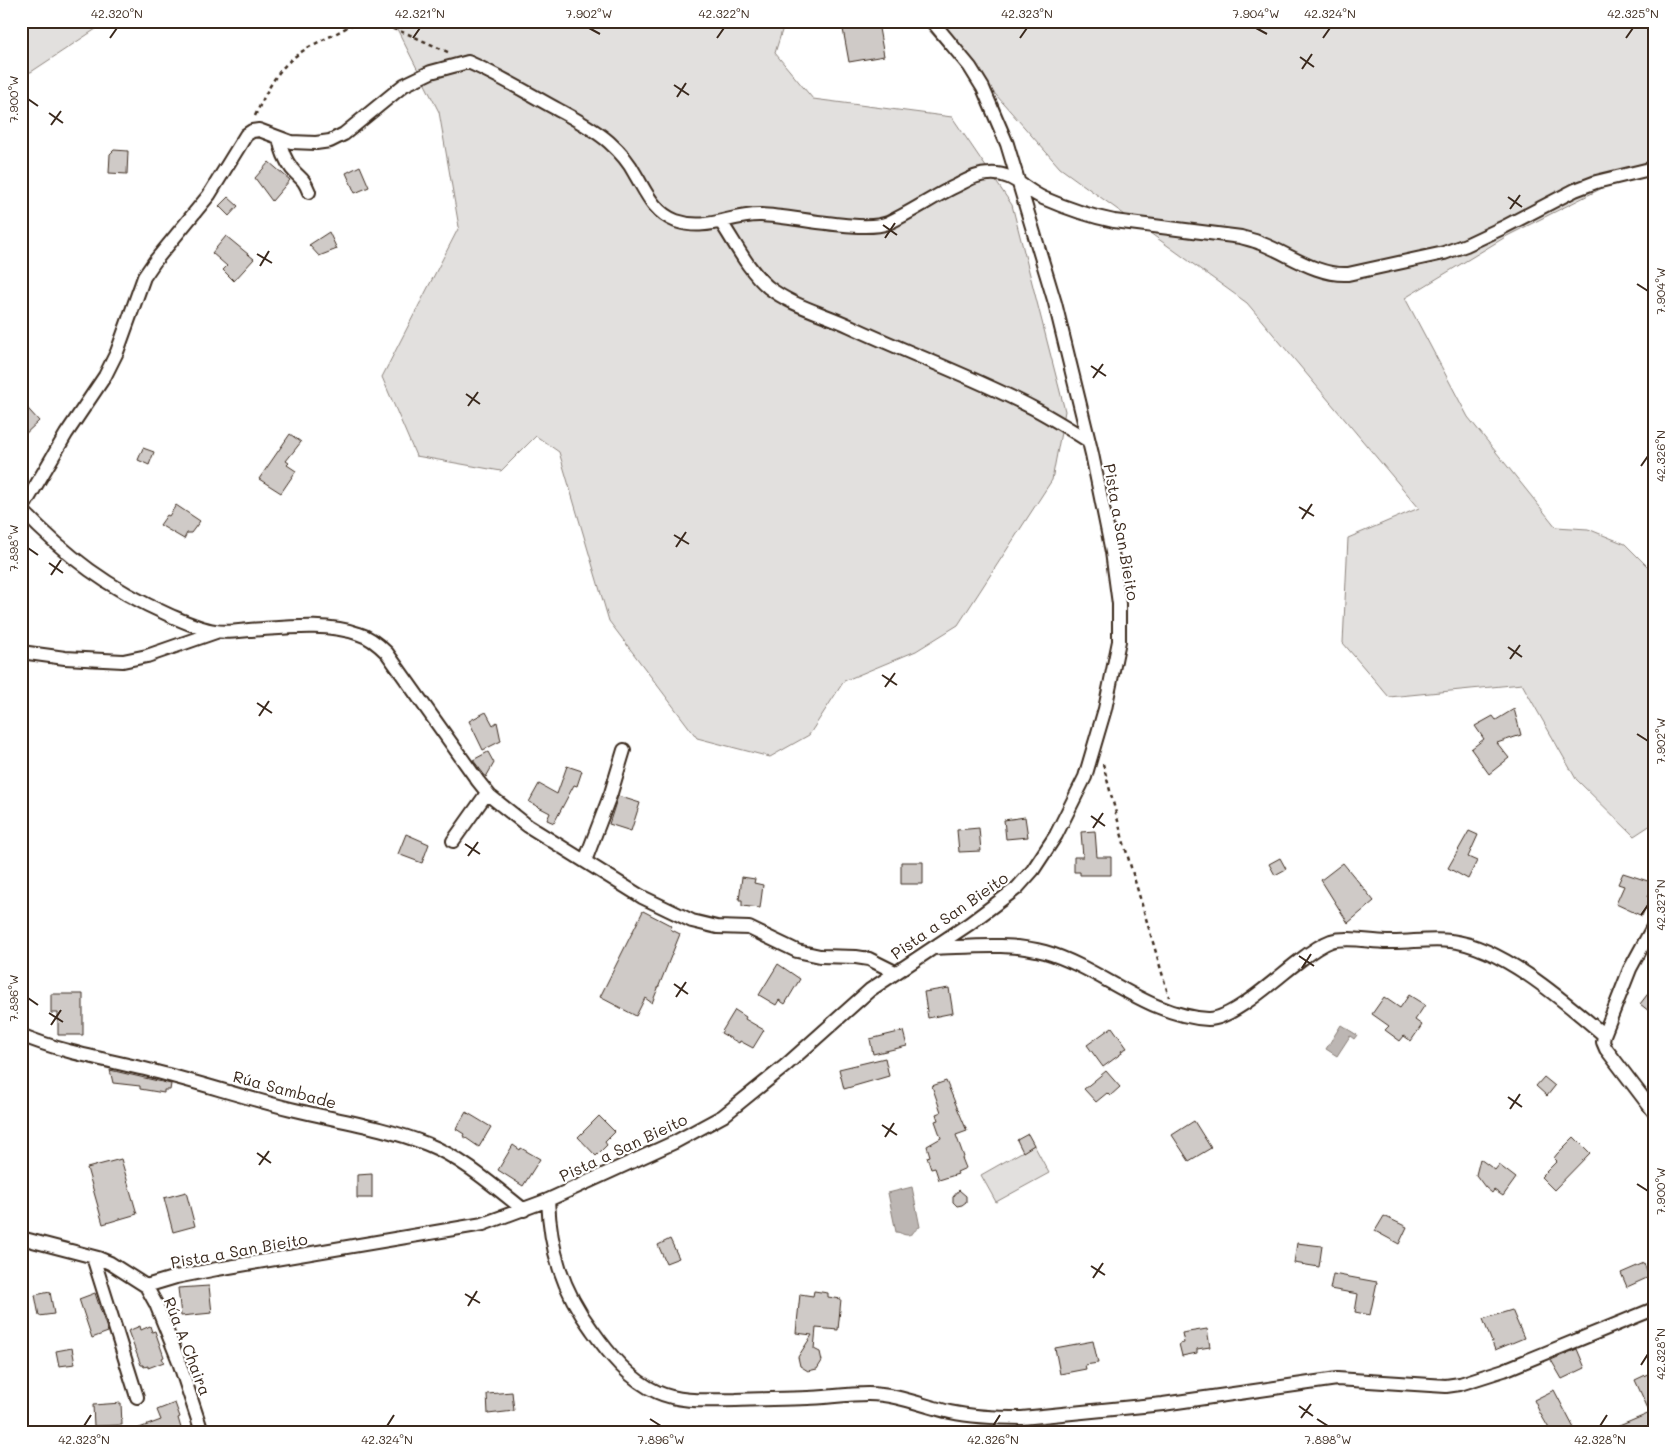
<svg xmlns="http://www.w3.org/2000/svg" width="1675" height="1453" viewBox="0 0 1675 1453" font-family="Mali,sans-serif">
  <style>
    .green { fill: #e2e0de; stroke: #8e857e }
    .water { fill: #bcb6b3; stroke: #887e77 }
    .building { fill: #cfcac7; stroke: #3b2a1e }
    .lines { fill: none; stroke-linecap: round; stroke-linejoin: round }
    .minor-casing { stroke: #3b2a1e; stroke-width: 16 }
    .path { stroke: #3b2a1e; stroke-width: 2.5; stroke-dasharray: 4 4; stroke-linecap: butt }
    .minor { stroke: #fff; stroke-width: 12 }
    .ticks { fill: none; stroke: #3b2a1e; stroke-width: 2 }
    .labels { text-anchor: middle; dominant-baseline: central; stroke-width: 4.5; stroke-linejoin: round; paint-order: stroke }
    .street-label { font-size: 16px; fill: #3b2a1e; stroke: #fff }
    .neatline { fill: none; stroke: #3b2a1e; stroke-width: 2 }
    .ticks-label { font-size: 12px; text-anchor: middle; fill: #3b2a1e }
  </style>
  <rect width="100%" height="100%" fill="#fff"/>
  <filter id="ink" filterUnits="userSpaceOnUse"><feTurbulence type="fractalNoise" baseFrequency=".02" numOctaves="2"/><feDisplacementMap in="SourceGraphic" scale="10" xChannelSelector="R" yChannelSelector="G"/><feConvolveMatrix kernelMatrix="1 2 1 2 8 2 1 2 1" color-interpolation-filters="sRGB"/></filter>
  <g filter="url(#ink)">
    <path class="green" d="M21,21h87l-77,51h-10z
      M393,21h392l-10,32 38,46 139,18 60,88 53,206 -13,69 -94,145 -42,26 -72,30 -35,54 -39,22 -73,-19 -88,-117 -50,-169 -23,-16 -35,35 -85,-15 -34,-79 77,-150 -20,-115z
      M921,21h733v141l-147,74 -102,62 63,119 88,110 32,2 37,15 29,29v250l-20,13 -58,-57 -54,-95 -133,13 -46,-54 5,-105 71,-30 -172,-205 -187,-135 -71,-81 -42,-36z
      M1034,1145l15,28 -53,29 -15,-27z"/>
    <path class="water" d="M1341,1025l16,10 -3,4 -4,-3 -13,20 -11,-7z
      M912,1187l8,40c-5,1 -6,8 -13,8 -5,0 -6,-3 -11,-3l-8,-39z"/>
    <path class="building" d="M878,23l6,33 -35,6 -6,-33z
      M114,150l14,1 -1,23 -18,-1 1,-19z
      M269,162l21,18 -18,21 -17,-23z
      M360,166l9,21 -14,6 -9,-20z
      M228,197l10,9 -9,10 -10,-10z
      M329,232l8,17 -18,7 -10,-11z
      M226,236l28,23 -20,22 -11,-11 4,-4 -15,-13z
      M21,401l18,20 -18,17z
      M290,434l11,8 -15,19 3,2 -2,2 9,6 -15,22 -22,-14z
      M143,448l11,4 -5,13 -11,-5z
      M176,505l24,16 -9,12h-4l-3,6 -24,-14 7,-10 2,1z
      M1514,709l7,26 -24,8 12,15 -20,16 -18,-25 13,-10 -9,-13 18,-10 3,4z
      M486,712l7,13 4,-3 4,19 -18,9 -14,-29z
      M488,752l6,11 -8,14 -13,-17z
      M567,766l15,5 -5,15 -3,-1 -20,38 -7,-3 3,-7 -21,-11 10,-18 18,10z
      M618,796l22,7 -9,28 -22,-7z
      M1025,817l3,20 -22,2 -2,-19z
      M979,828l2,23 -22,1 -2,-22z
      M1095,831l2,26h14v18h-31v-3h-6v-15h9l-2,-25z
      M1469,831l9,4 -10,22 9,4 -9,18 -20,-11z
      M406,834l23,10 -7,19 -24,-9z
      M1280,858l6,11 -11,6 -6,-11z
      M901,862h22v22h-22z
      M1343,863l31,38 -26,22 -27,-43z
      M1623,873l31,10 -6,14 2,1 -8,18 -26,-12 8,-18 -6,-2z
      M742,877l13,2 -1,4 9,2 -3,23 -18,-2v-6h-3z
      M643,911l29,15 -2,3 10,5 -28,69 -7,-5 -9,18 -36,-19z
      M778,964l22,15 -15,25 -6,-4 -3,5 -17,-10z
      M1654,986v29l-14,-11z
      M949,988l4,25 -25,5 -4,-26z
      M51,994h32v41h-25v-22h-7z
      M1409,995l16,10 -10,15 7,5 -11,16 -7,-5 -4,5 -15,-11 4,-4 -17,-12 12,-17 16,11z
      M735,1010l11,7 -1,2 19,11 -11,18 -13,-7 -1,2 -18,-10z
      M1112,1027l15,21 -6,3 1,2 -19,14 -16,-22z
      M903,1031l4,15 -34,8 -3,-15z
      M885,1058l4,18 -45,13 -5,-20z
      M110,1070l61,14 -1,6h-6v3l-24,-4v-3l-27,-3z
      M1106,1071l14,16 -10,9 -3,-3 -11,9 -12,-13z
      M1544,1077l11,9 -8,10 -11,-10z
      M946,1081l21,50 -11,4 8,22 -2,1 4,10 -9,4 1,2 -19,6 -4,-12 -4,1 -4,-12 3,-1 -3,-10 14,-8 -6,-17 3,-1 -2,-6 5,-2 -9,-26z
      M466,1112l25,15 -12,20 -16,-11 1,-2 -8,-5z
      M599,1116l16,16 -10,10 2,3 -11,11 -18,-19z
      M1194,1121l17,27 -22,13 -17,-26z
      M1028,1134l6,11 -11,7 -6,-12z
      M1574,1137l16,16 -36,37 -13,-13 16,-16 -3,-3 3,-4z
      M513,1145l7,5 1,-2 19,11 -17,27 -25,-16z
      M121,1159l16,55 -34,10 -16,-56z
      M1480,1159l15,11 4,-5 17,13 -13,18 -9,-6 -2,3 -7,-6 -9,-12z
      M372,1174v24h-15v-23z
      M959,1190l7,6v6l-4,3 -5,1 -4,-4v-5z
      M186,1192l9,34 -22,6 -9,-34z
      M1384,1216l23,11 -8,17 -24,-13z
      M670,1239l9,19 -13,5 -8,-18z
      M1297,1243l25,3 -3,21 -25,-4z
      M1644,1263l5,14 -22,10 -6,-14z
      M1333,1274l44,8 -7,33 -15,-3 3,-18 -28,-5z
      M209,1286l3,27 -31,3 -3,-28z
      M814,1291l14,2v4l13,2 -3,31 -22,-2 -2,21 6,3 2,9 -5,8 -9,2 -8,-5 -2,-9 14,-22 -16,-2 4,-39 13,2z
      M50,1292l4,22 -15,2 -4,-21z
      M95,1293l13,39 -16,6 -13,-39z
      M1512,1310l12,28 -29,12 -12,-31z
      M140,1326l1,4 9,-4 2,6 3,-1 9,26 -2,1 2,4 -16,6v-2l-4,1 -1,-2h-2l-13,-34z
      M1207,1329l3,18 -13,2v4l-15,3 -3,-12 5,-1 -2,-10z
      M1093,1341l5,22 -13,2 1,4 -26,5 -5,-26z
      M72,1348l3,16 -16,2 -3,-15z
      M1577,1349l8,19 -23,11 -11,-19z
      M1654,1371v61h-49l45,-19 -15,-33z
      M1554,1390l22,42h-25l-11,-19 -6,-13z
      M512,1392l2,19 -26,3 -1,-20z
      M121,1403l1,22 -28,1 -1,-21z
      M175,1403l5,14 -2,1 3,10 -10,4h-37v-2l27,-10 -4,-10z"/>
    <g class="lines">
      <g class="minor-casing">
        <path id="minor" d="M279,138c2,11 6,22 13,31 9,11 11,8 17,23
          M721,222c14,21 27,48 47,65 24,19 54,26 82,39 60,28 124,51 183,82 19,10 38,22 56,33
          M21,509c46,48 87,79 148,106 14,6 30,14 46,16 11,2 24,0 34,-1 34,-2 78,-8 110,4 11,3 20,11 28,19l91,128 12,15 38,30 114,71 50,24 25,6 32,1 48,23 23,5 36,1 13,2 26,13
          M21,511l45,-77 39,-58 12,-24 27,-75 11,-16 54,-66 37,-60 6,-4 7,-1 32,12 25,1 14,-2 14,-7 60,-49 27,-13 37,-10c30,13 58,30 87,46 18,10 38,20 54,34 10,9 20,20 26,32 11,18 19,39 41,47 32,11 54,-7 85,-6 31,1 102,18 127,8 24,-11 46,-27 70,-38 10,-5 19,-11 31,-11 24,-2 34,15 54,24 23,10 46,18 71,23l127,16c6,2 13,3 19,6 28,10 56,33 88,31l96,-21 22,-8 36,-17 73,-38 21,-8 58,-14
          M21,652l44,6 58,3 24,-5 69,-24
          M453,841l34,-48
          M585,861l26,-68 13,-43
          M933,948c36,-1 77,-6 112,4 56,16 103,64 163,67 24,1 71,-43 91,-58 9,-7 21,-16 32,-20 17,-5 39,1 56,1 21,1 43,-4 64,-1 52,6 114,61 153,94l-1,7 3,7 48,63
          M21,1035c40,17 82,24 124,34 50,12 97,28 146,40 45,11 93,18 136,35 35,14 68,43 97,66
          M1604,1035l26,-66 24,-44
          M548,1200c2,49 14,90 44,130 17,24 38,50 65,62 24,11 53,8 79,8 24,-1 48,-1 72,-2 20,-1 40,-4 60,-4 29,0 55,12 82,18 23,5 48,6 72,6l141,-14 174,-25 109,7 14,-2 44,-14 150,-61
          M21,1238l77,20 12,5 36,23 10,18 22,55 24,73
          M93,1257l44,140
          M146,1286l30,-9 41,-8 266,-45 65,-24 127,-58 48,-26 62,-50 85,-76 99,-66 48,-36 16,-18 23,-35 29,-58 20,-68 14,-68v-37l-7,-52 -20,-98 -37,-151 -48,-159 -24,-56 -13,-21 -38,-46"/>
      </g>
      <path class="path" d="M370,21l38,13 42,19
        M255,116c21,-45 30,-59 76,-80 10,-5 20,-12 32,-15
        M1103,764l20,76 46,157"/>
      <use href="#minor" class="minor"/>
    </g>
  </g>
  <path class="ticks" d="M589,28l11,6M1256,28l11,6M110,38l7,-10M413,38l7,-10M717,38l7,-10M1020,38l7,-10M1323,38l7,-10M1626,38l7,-10M1300,57l14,10M1302,69l10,-15M674,85l15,10M677,97l9,-14M28,99l10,7M49,113l14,10M51,125l10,-14M1508,197l14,10M1510,209l10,-14M883,225l14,10M885,238l10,-15M257,254l15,9M260,266l9,-15M1637,284l11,7M1091,366l15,10M1093,378l10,-14M466,394l14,10M468,406l10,-14M1641,466l7,-10M1299,507l15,9M1302,519l10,-15M674,535l15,9M676,547l10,-15M28,548l10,7M49,563l14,10M51,575l10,-15M1508,647l14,10M1510,659l10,-14M882,675l15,10M885,687l10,-14M257,703l15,10M259,716l10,-15M1637,734l11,7M1091,816l14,10M1093,828l10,-15M465,844l15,10M468,856l10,-14M1641,915l7,-10M1299,956l15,10M1302,968l9,-14M674,984l14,10M676,997l10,-15M28,998l10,7M49,1013l14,9M51,1025l10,-15M1508,1097l14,10M1510,1109l10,-15M882,1125l15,10M885,1137l9,-14M257,1153l14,10M259,1165l10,-14M1637,1184l11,7M1091,1266l14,9M1093,1278l10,-15M465,1294l15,9M468,1306l9,-15M1641,1365l7,-11M1299,1406l14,10M1301,1418l10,-14M650,1419l11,7M1317,1419l11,7M84,1426l7,-11M387,1426l7,-11M993,1426l7,-11M1600,1426l7,-11"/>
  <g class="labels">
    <g class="street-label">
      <text transform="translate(1122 532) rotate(80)">Pista a San Bieito</text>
      <text transform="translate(949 915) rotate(-35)">Pista a San Bieito</text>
      <text transform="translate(285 1089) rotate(15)">Rúa Sambade</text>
      <text transform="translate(623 1147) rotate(-25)">Pista a San Bieito</text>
      <text transform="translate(239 1250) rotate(-10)">Pista a San Bieito</text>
      <text transform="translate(188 1346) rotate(69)">Rúa A Chaira</text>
    </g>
  </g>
  <rect width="1675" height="1453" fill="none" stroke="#fff" stroke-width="55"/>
  <rect x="28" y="28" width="1620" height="1398" class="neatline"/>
  <g class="ticks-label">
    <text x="117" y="18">42.320°N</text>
    <text x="420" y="18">42.321°N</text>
    <text x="589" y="18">7.902°W</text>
    <text x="724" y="18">42.322°N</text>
    <text x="1027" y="18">42.323°N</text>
    <text x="1256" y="18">7.904°W</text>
    <text x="1330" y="18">42.324°N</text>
    <text x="1633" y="18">42.325°N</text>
    <text transform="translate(14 99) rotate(-90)" y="4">7.900°W</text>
    <text transform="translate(1661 291) rotate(-90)" y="4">7.904°W</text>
    <text transform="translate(1661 456) rotate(-90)" y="4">42.326°N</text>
    <text transform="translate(14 548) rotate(-90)" y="4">7.898°W</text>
    <text transform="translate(1661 741) rotate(-90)" y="4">7.902°W</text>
    <text transform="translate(1661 905) rotate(-90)" y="4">42.327°N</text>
    <text transform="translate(14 998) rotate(-90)" y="4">7.896°W</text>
    <text transform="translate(1661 1191) rotate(-90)" y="4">7.900°W</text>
    <text transform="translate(1661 1354) rotate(-90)" y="4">42.328°N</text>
    <text x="84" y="1444">42.323°N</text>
    <text x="387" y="1444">42.324°N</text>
    <text x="661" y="1444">7.896°W</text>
    <text x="993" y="1444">42.326°N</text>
    <text x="1328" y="1444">7.898°W</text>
    <text x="1600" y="1444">42.328°N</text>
  </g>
</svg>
